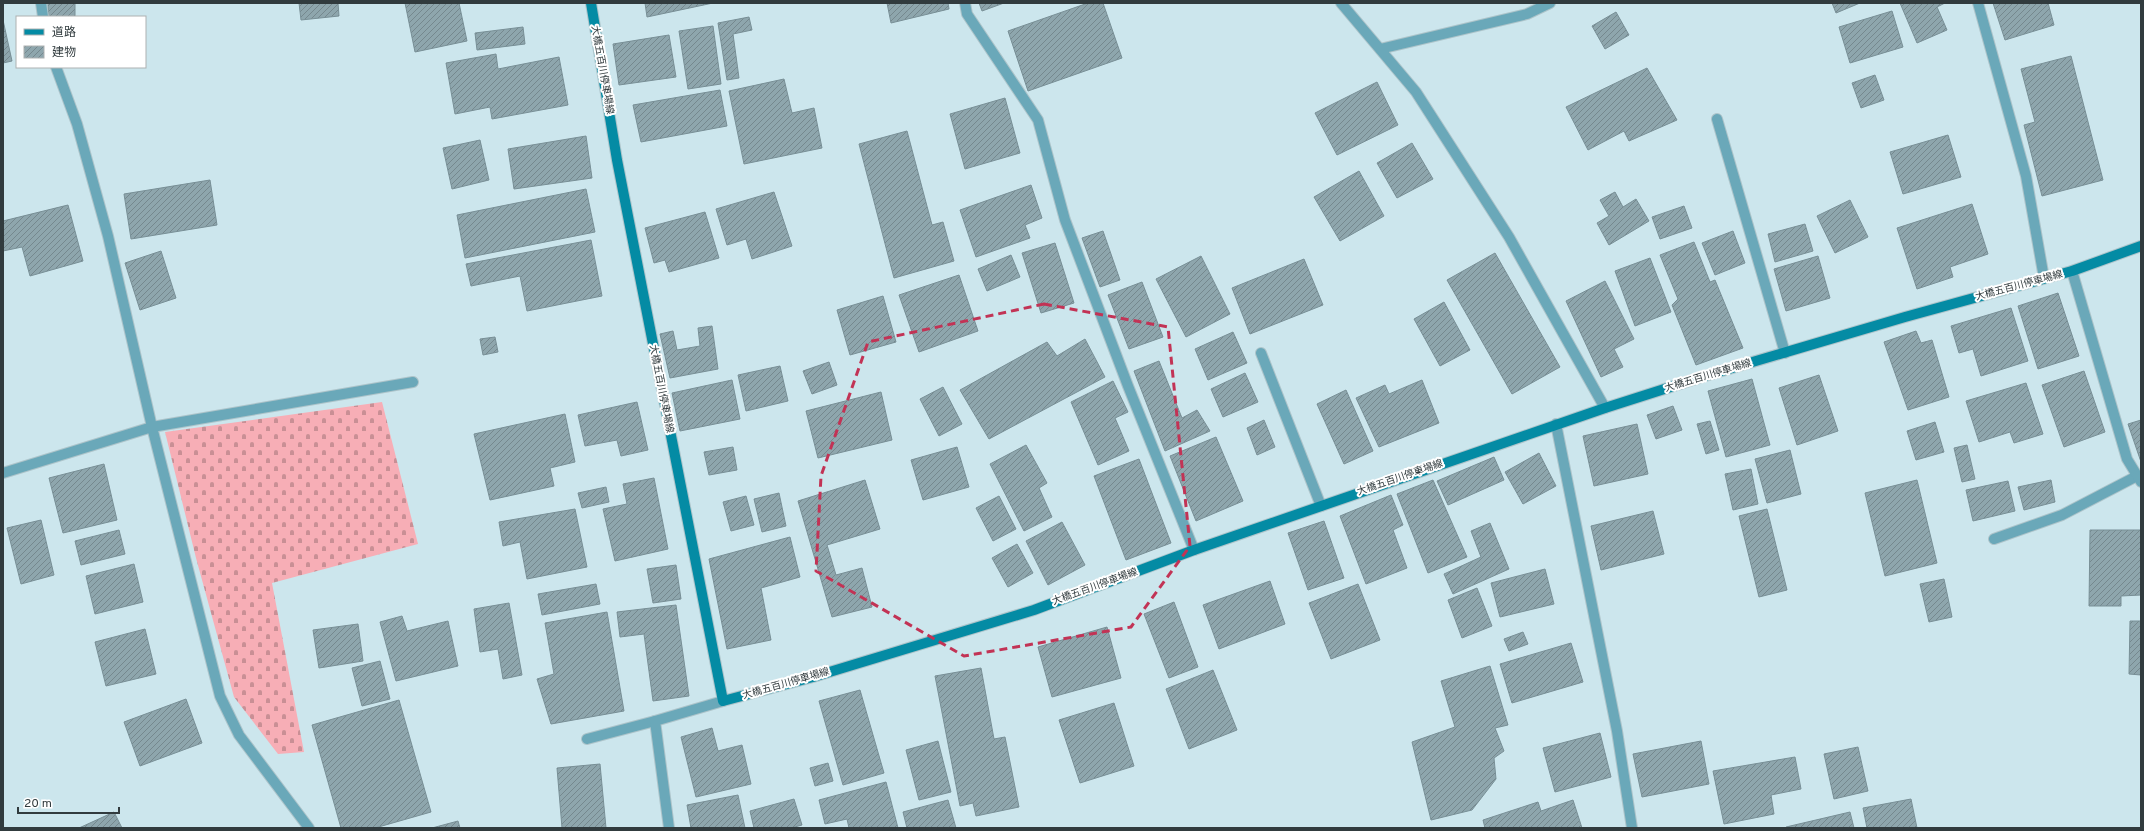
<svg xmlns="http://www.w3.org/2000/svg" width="2144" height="831" viewBox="0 0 2144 831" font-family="Overpass,'Noto Sans JP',sans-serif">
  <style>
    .cemetery { fill: url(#cemetery-stones) }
    .building { fill: url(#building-hatch); stroke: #788f96 }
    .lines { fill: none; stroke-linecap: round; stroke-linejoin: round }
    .service-casing { stroke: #adc4ca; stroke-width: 12 }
    .minor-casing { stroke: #adc4ca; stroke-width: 12 }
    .secondary-casing { stroke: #adc4ca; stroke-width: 12 }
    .service { stroke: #6aa8b9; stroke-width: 10 }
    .minor { stroke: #6aa8b9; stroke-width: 10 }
    .secondary { stroke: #048ba4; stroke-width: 10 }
    .marked { fill: none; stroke: #c23355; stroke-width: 3; stroke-dasharray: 8 5; stroke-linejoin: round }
    .labels { text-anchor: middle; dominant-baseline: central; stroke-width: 4; stroke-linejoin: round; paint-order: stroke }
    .street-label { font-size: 10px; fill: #313b3e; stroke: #fff }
  </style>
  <defs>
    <pattern id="cemetery-stones" width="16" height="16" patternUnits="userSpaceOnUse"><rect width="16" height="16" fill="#f7aeb6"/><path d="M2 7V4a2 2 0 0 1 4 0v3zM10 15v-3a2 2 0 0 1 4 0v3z" fill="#c98f95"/></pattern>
    <pattern id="building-hatch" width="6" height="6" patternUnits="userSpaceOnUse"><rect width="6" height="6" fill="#8ea6ad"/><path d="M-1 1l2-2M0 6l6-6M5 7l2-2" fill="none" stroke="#75888e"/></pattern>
  </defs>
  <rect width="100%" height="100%" fill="#cce6ed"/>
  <path class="cemetery" d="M382,402l36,142 -146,39 32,169 -26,2 -44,-57 -38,-139 -31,-126z"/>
  <path class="building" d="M48,3h27v14h-27z
    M299,3h39l1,13 -38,4z
    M405,3h54l8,38 -52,11z
    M645,3h68l-66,14z
    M887,3h61l1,6 -58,14z
    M979,3h25l-22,8z
    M1088,3h15l19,55 -94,33 -20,-60z
    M1832,3h28l-24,10z
    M1900,3h45l-8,4 10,23 -30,13z
    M1993,3h55l6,22 -49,15z
    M1892,11l11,36 -53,16 -11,-36z
    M1616,12l13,23 -24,14 -13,-23z
    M749,17l3,13 -19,4 6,44 -12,2 -9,-57z
    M3,20l9,41 -9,2z
    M713,26l8,58 -33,5 -9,-58z
    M523,27l2,17 -48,6 -2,-17z
    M669,35l7,42 -57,8 -6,-41z
    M496,54l2,15 61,-12 9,48 -76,14 -2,-12 -35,7 -9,-51z
    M2071,56l32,124 -61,16 -18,-71 11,-3 -14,-53z
    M1647,68l30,52 -48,21 -5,-10 -36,19 -22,-43z
    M1875,75l9,25 -23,8 -9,-25z
    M784,79l8,34 22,-5 8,40 -78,16 -15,-73z
    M1377,82l21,43 -61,30 -22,-42z
    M720,90l7,36 -86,16 -8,-37z
    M1005,98l15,55 -55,16 -15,-55z
    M907,131l25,94 11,-3 11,39 -60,17 -35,-134z
    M1948,135l13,42 -58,17 -13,-42z
    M586,136l6,42 -78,11 -6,-40z
    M480,140l9,40 -37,9 -9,-41z
    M1412,143l21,36 -36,19 -20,-35z
    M1359,171l25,45 -44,25 -26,-44z
    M210,180l7,45 -86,14 -7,-45z
    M1031,185l11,33 -17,7 5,13 -54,19 -16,-47z
    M586,189l9,43 -130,26 -8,-43z
    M774,192l18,54 -40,13 -6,-20 -19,6 -11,-36z
    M1615,192l8,15 13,-8 13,22 -40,24 -12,-22 12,-7 -9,-16z
    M1850,200l18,37 -33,16 -18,-37z
    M1972,204l16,50 -38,13 3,10 -36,12 -20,-61z
    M68,205l15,56 -53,15 -8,-29 -19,4v-30z
    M1684,206l8,22 -32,11 -8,-22z
    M705,212l14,46 -50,14 -4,-12 -11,3 -9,-35z
    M1805,224l8,27 -38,11 -7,-28z
    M1103,231l17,49 -20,7 -18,-49z
    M1733,231l12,32 -30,12 -13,-32z
    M591,240l11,56 -75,15 -7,-35 -49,10 -5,-22z
    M1694,242l16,40 5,-2 28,68 -47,17 -24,-60 6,-6 -18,-44z
    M1055,243l19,60 -33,10 -19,-60z
    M161,251l15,47 -36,12 -15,-47z
    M1495,253l65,114 -48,27 -65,-114z
    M1011,255l9,22 -33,14 -9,-22z
    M1201,256l29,58 -44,23 -30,-58z
    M1818,256l12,42 -44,13 -12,-42z
    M1650,258l21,54 -36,14 -20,-55z
    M1304,259l19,46 -73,29 -18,-46z
    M959,275l19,56 -59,21 -20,-57z
    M1605,281l29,58 -20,10 9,18 -22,10 -35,-76z
    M1142,282l21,55 -34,12 -21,-54z
    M2058,293l21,63 -41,13 -20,-63z
    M883,296l13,46 -46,13 -13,-45z
    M1444,302l26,48 -30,16 -26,-47z
    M2011,308l17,53 -47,15 -8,-27 -14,4 -8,-27z
    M712,326l6,43 -48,9 -10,-44 13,-3 4,19 23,-4 -2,-18z
    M1916,331l5,12 11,-3 17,57 -41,13 -24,-68z
    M1233,332l14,31 -39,17 -13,-31z
    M495,337l3,15 -15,3 -3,-16z
    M1085,339l20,38 -116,62 -29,-49 87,-48 10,14z
    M1159,361l23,57 15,-8 13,21 -45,20 -31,-80z
    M829,362l8,23 -25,9 -9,-23z
    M780,366l8,35 -42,10 -8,-36z
    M2084,371l21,61 -41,15 -22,-62z
    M1245,373l13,29 -35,15 -12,-28z
    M1819,375l19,56 -41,14 -18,-57z
    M1752,379l18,66 -44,12 -18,-66z
    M732,380l8,39 -60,12 -8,-38z
    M1422,380l17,43 -60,24 -23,-49 29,-13 4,9z
    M1113,381l15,31 -13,6 14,33 -31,14 -27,-63z
    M2026,383l17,51 -29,9 -4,-11 -31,10 -13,-41z
    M943,387l19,37 -23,12 -19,-37z
    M1346,390l27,61 -29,13 -27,-60z
    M881,392l11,48 -74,18 -12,-47z
    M637,402l11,48 -27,6 -4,-16 -32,6 -7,-31z
    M1673,406l9,24 -26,9 -9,-24z
    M565,414l10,48 -25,6 4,18 -64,14 -16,-66z
    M1264,420l11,27 -18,8 -10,-27z
    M2141,420v42l-13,-38z
    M1710,421l9,29 -13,4 -9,-30z
    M1935,422l9,30 -28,8 -9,-29z
    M1637,424l11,50 -54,12 -11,-50z
    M1216,437l27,64 -47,20 -26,-65z
    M1026,445l21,38 -8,5 13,29 -28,14 -34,-67z
    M1967,445l8,34 -13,3 -8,-34z
    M733,447l4,23 -28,5 -5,-23z
    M957,447l12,40 -46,13 -12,-40z
    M1790,450l11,44 -34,9 -12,-44z
    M1539,453l17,33 -33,18 -18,-32z
    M1494,457l10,23 -56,25 -11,-24z
    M1139,459l32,84 -45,17 -32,-84z
    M104,464l13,56 -54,13 -14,-55z
    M1751,469l7,35 -25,6 -8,-36z
    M654,478l14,71 -53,12 -12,-52 24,-5 -4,-20z
    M865,480l15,49 -53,16 9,30 26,-7 10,39 -40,10 -34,-116z
    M1433,480l34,77 -39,16 -31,-79z
    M1917,480l20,83 -52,13 -20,-83z
    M2051,480l4,22 -31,8 -6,-23z
    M2008,481l7,30 -42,10 -7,-31z
    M606,487l3,15 -27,6 -4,-15z
    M779,493l7,33 -24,6 -8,-33z
    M1391,495l12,30 -10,5 14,38 -41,16 -26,-68z
    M746,496l8,29 -23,6 -8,-29z
    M999,496l17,33 -23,12 -17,-33z
    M575,509l12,58 -60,12 -7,-37 -17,4 -4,-24z
    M1767,509l20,81 -28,7 -20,-81z
    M1653,511l11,43 -63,16 -10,-44z
    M41,520l13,55 -33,9 -14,-56z
    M1324,521l20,57 -36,12 -20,-57z
    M1062,522l23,43 -37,20 -22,-44z
    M1490,523l19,46 -56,25 -9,-20 37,-17 -10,-26z
    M119,530l6,24 -44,11 -6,-24z
    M2090,530h51v65l-20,1v10h-32z
    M790,537l10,40 -39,11 10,52 -44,9 -18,-90z
    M1017,544l16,29 -25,14 -16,-29z
    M134,564l9,38 -48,12 -9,-38z
    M676,565l5,34 -28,4 -6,-34z
    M1545,569l9,35 -54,13 -9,-34z
    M1944,579l8,38 -23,5 -9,-38z
    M1270,581l15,43 -66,25 -16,-44z
    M596,584l4,20 -58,11 -4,-21z
    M1358,584l22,56 -49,19 -22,-56z
    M1477,588l15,38 -30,12 -14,-38z
    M1174,602l24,65 -29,11 -25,-64z
    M509,603l13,72 -19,4 -5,-30 -18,3 -6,-43z
    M676,605l13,91 -36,5 -9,-67 -24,3 -3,-25z
    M607,612l17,99 -73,13 -14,-45 17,-5 -9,-51z
    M402,616l5,15 41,-10 10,45 -62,15 -16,-59z
    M2130,621h11v54l-12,-1z
    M358,624l5,37 -44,7 -6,-38z
    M1107,627l14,51 -69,19 -14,-50z
    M145,629l11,45 -50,12 -11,-44z
    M1523,632l5,12 -19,7 -5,-12z
    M1571,643l12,39 -71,21 -12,-39z
    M380,661l10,38 -28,7 -10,-38z
    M1490,666l18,59 -13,3 9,23 -10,7 2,21 -24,31 -41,10 -19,-78 43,-15 -14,-46z
    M981,668l13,71 11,-2 14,70 -43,9 -3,-13 -13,3 -25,-130z
    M1213,670l24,60 -48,19 -23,-60z
    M860,690l24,83 -41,12 -24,-84z
    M186,699l16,44 -62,23 -16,-44z
    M399,700l32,112 -56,16h-34l-29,-103z
    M1114,703l20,63 -54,17 -21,-63z
    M712,728l6,23 24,-6 9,39 -55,13 -15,-60z
    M1600,733l11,44 -56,15 -12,-44z
    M938,741l13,51 -32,8 -13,-50z
    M1701,741l8,43 -67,13 -9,-43z
    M1858,747l10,44 -34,8 -10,-45z
    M1795,757l6,32 -30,6 3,19 -50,10 -11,-53z
    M828,763l5,18 -18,5 -5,-18z
    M600,764l6,64h-44l-5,-60z
    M886,782l12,46h-49l-2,-9 -22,5 -6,-24z
    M738,795l7,33h-54l-4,-23z
    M794,799l8,26 -11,3h-37l-4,-17z
    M1911,799l6,29h-50l-4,-20z
    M948,800l8,28h-49l-4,-16z
    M1573,800l9,28h-97l-2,-8 55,-18 3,9z
    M114,812l8,16h-43z
    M1850,812l4,16h-68v-1z
    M458,821l2,7h-28z"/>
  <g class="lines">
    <g class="service-casing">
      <path id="service" d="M1994,539l68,-24 75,-39
        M587,739l68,-18"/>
    </g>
    <g class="minor-casing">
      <path id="minor" d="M41,3l2,14
        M965,3l2,11 71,106 27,100 63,166 66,164
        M1341,3l75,89 93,145 96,171
        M1978,3l48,173 18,102
        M1380,49l147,-35 23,-11
        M56,67l21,57 31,112 44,191 68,269 19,39 70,93
        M1717,119l68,234
        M2072,271l55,188 14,23
        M1261,353l60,153
        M1556,424l61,307 15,97
        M3,473l149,-46 261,-45
        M669,828l-14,-107 68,-20"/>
    </g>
    <g class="secondary-casing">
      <path id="secondary" d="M591,3l26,157 106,541 90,-24 221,-67 160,-60 411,-142 100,-32 200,-59 167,-46 69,-25"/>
    </g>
    <use href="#service" class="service"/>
    <use href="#minor" class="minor"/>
    <use href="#secondary" class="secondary"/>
  </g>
  <path class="marked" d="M1044,304l124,23 22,219 -59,81 -167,29 -148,-85 5,-95 47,-134z"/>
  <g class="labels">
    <g class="street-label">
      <text transform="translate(602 70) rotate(80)">大橋五百川停車場線</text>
      <text transform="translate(2019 286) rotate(-15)">大橋五百川停車場線</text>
      <text transform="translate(1708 376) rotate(-17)">大橋五百川停車場線</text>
      <text transform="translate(661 389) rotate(79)">大橋五百川停車場線</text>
      <text transform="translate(1400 478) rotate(-19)">大橋五百川停車場線</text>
      <text transform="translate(1095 587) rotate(-20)">大橋五百川停車場線</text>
      <text transform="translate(786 684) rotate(-16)">大橋五百川停車場線</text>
    </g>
  </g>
  <rect width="2144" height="831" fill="none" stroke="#313b3e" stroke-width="8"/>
  <rect x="16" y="16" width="130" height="52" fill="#ffffff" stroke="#adb1b2"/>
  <rect x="24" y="29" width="20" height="6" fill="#048ba4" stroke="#adb1b2"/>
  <text x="52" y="36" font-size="12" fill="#313b3e">道路</text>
  <rect x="24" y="46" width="20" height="12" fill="url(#building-hatch)" stroke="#adb1b2"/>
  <text x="52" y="56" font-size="12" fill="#313b3e">建物</text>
  <path d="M18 807v6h101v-6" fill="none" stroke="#313b3e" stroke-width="2"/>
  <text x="24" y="807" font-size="12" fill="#313b3e" stroke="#ffffff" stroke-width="3" paint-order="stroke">20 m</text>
</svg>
